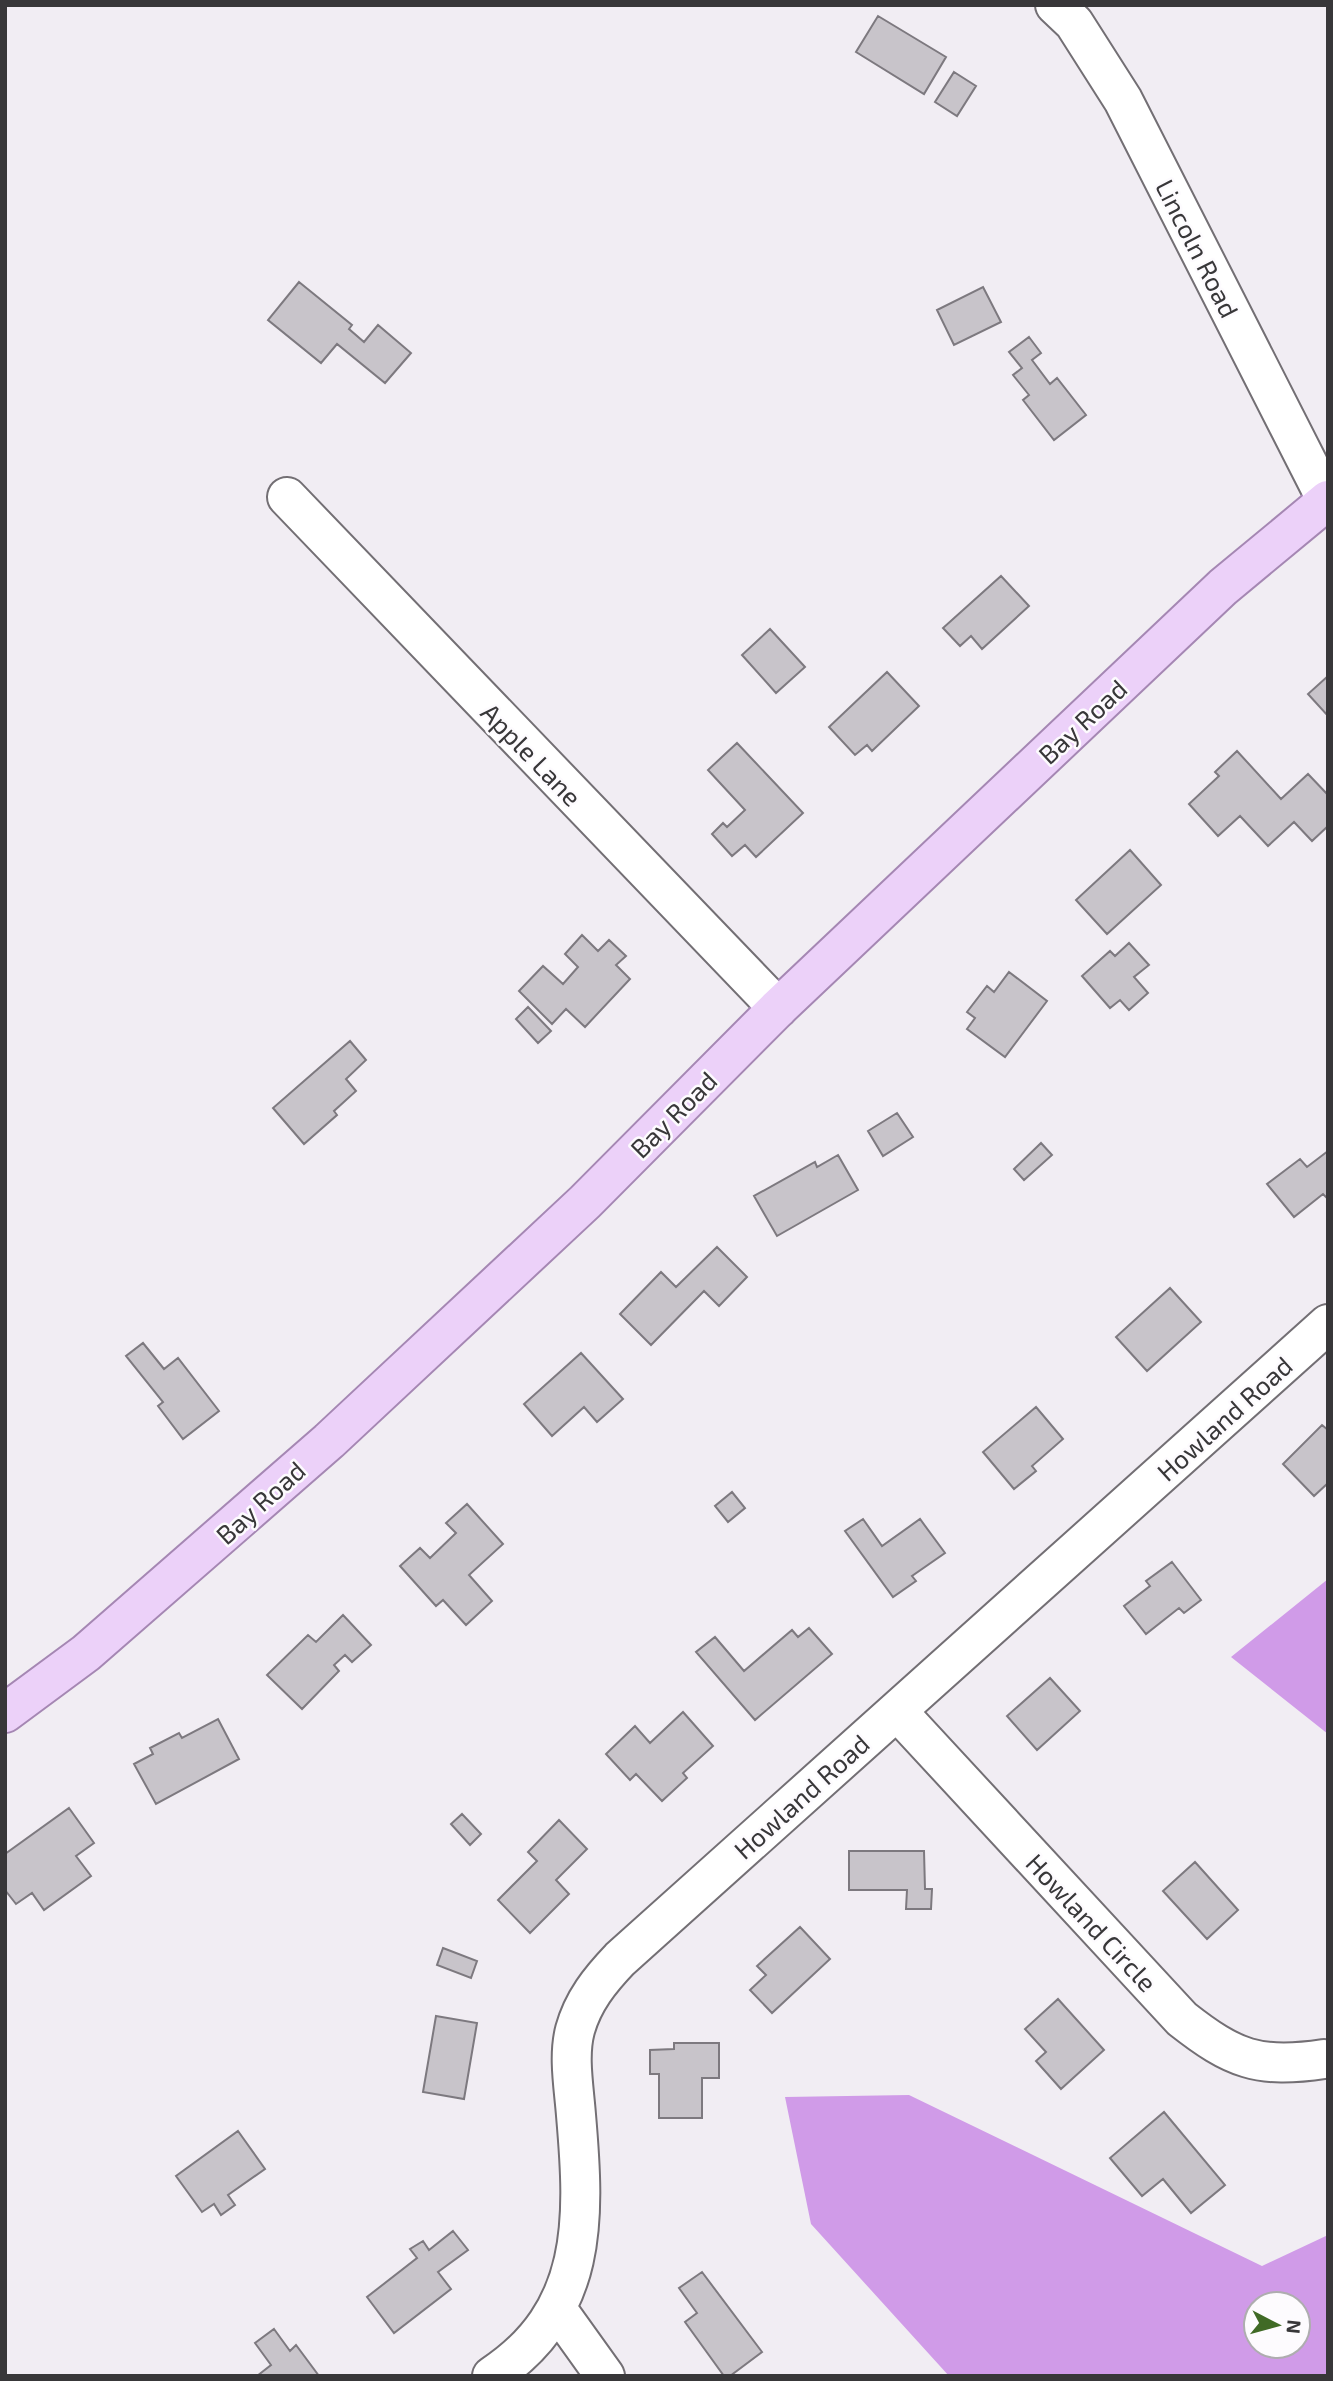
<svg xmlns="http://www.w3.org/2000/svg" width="1333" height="2381" viewBox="0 0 1333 2381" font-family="'Exo 2',sans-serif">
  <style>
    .forest { fill: #d09be8; fill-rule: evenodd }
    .building { fill: #c8c4ca; stroke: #7d797f; stroke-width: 2 }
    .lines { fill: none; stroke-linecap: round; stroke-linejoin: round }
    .minor-casing { stroke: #736f74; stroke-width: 42 }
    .major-casing { stroke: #a587b3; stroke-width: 42 }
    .minor { stroke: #fff; stroke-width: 38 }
    .major { stroke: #ecd1f9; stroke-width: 38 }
    .labels { text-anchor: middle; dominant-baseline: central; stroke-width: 5; stroke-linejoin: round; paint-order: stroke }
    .street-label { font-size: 26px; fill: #383739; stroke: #fdfbfe }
  </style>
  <rect width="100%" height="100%" fill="#f1edf3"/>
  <path class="forest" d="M1328,1579v155l-97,-77z
    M909,2095l353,171 66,-31v141h-379l-138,-152 -26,-127zM1256,2304h42v42h-42z"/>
  <path class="building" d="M878,16l68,41 -22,37 -68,-42z
    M954,72l22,14 -19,30 -22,-14z
    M299,282l53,43 -3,4 15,13 14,-17 33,28 -26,30 -48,-39 -16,19 -53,-43z
    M983,287l18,35 -47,23 -17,-35z
    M1029,337l12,16 -9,7 18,24 7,-6 29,37 -32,25 -31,-40 6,-5 -16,-20 9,-7 -13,-16z
    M1001,576l28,30 -47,43 -11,-13 -11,10 -17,-18z
    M770,629l35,38 -29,26 -34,-38z
    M887,672l32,34 -47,45 -5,-6 -12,10 -26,-28z
    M1328,676v40l-20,-22z
    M737,743l66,70 -47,44 -11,-12 -13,11 -20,-22 11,-11 4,4 18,-17 -37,-40z
    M1237,751l44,48 27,-25 20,21v31l-16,15 -18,-19 -26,24 -28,-30 -22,20 -29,-32 30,-28 -4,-4z
    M1130,850l31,35 -54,49 -31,-34z
    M582,935l16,16 11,-11 17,16 -10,9 14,14 -45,48 -19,-18 -14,15 -33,-33 24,-25 20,18 15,-17 -13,-13z
    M1129,943l20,22 -15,12 14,16 -19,17 -9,-10 -10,8 -28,-32 28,-25 5,5z
    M1009,972l38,29 -42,56 -38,-28 8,-11 -8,-6 20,-26 7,6z
    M528,1007l23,24 -13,12 -22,-24z
    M350,1041l16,19 -20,19 10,12 -22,20 3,4 -33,29 -31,-36z
    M897,1113l16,24 -30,19 -15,-25z
    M1041,1143l11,12 -28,25 -10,-11z
    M1328,1151v48l-5,-5 -29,23 -27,-33 33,-25 7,8z
    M838,1155l20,35 -81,46 -23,-40 61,-34 2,5z
    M717,1247l30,30 -28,29 -15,-15 -53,54 -31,-31 41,-42 15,15z
    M1170,1288l31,34 -54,49 -31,-34z
    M143,1343l21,26 14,-11 41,53 -36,28 -25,-33 5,-4 -37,-46z
    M581,1353l42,46 -26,23 -13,-15 -32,29 -28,-32z
    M1036,1407l27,32 -31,27 4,5 -22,18 -31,-37z
    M1322,1425l6,5v53l-14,13 -31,-32z
    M732,1492l13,16 -17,14 -13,-16z
    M467,1504l36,40 -34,31 23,26 -26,24 -23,-25 -7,6 -36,-40 20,-18 10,10 26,-25 -10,-10z
    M863,1519l19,27 38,-27 25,34 -33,23 4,5 -23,16 -48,-66z
    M1172,1562l29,38 -17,13 -5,-5 -33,26 -22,-28 26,-20 -4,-5z
    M343,1615l28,30 -19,17 -7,-7 -11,10 5,6 -37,38 -35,-34 41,-40 8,7z
    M809,1628l23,26 -77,66 -59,-68 19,-15 29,34 48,-41 6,7z
    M1050,1678l30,33 -43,39 -30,-34z
    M683,1712l30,34 -30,27 4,5 -25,23 -26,-27 -6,6 -24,-26 29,-28 15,17z
    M218,1719l21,40 -83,45 -22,-40 19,-10 -3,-6 29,-15 3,5z
    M69,1808l25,35 -18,13 15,20 -47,34 -12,-17 -16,11 -11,-14v-36z
    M462,1814l19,20 -11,11 -19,-21z
    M559,1820l28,29 -31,31 13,14 -39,39 -32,-33 39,-39 -9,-9z
    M849,1851h75l1,38h7l-1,20h-25l1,-19h-58z
    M1195,1862l43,48 -31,29 -44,-48z
    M800,1927l30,32 -58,54 -22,-23 16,-15 -9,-9z
    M443,1948l34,13 -6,17 -34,-13z
    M1058,1999l46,51 -43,39 -25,-28 10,-9 -21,-23z
    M436,2016l41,7 -13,76 -41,-7z
    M674,2043h45v35h-17v40h-43v-44h-9v-24l24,-1z
    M1164,2112l61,73 -34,28 -28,-34 -21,17 -32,-38z
    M238,2131l27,38 -37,26 7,10 -14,10 -7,-11 -12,8 -26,-36z
    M453,2231l15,19 -30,22 13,17 -57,44 -27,-36 50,-39 -7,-9 13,-8 6,9z
    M702,2272l60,80 -32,24h-6l-39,-54 12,-9 -18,-25z
    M274,2329l16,22 6,-6 23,31h-62l14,-11 -16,-22z"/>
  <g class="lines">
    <g class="minor-casing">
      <path id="minor" d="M1055,5l19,18 49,77 204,401
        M287,497l491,511
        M897,1711l285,308c51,40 76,50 142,40
        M557,2309l48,67
        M492,2376c97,-64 93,-157 84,-261 -2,-27 -8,-59 -1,-85 8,-29 25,-50 45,-71l708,-635"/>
    </g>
    <g class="major-casing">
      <path id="major" d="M5,1713l81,-60 243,-212 256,-239 193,-194 445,-421 105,-87"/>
    </g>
    <use href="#minor" class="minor"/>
    <use href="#major" class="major"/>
  </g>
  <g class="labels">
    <g class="street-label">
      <text transform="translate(1198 248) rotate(63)">Lincoln Road</text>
      <text transform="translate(1082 721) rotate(-43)">Bay Road</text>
      <text transform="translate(532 754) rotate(46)">Apple Lane</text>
      <text transform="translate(673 1114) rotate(-45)">Bay Road</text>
      <text transform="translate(1224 1418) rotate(-42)">Howland Road</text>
      <text transform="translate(260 1502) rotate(-42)">Bay Road</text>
      <text transform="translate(801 1796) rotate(-42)">Howland Road</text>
      <text transform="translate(1092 1922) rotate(47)">Howland Circle</text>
    </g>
  </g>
  <rect width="1333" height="2381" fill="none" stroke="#383739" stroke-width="14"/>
  <g transform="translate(1277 2325) rotate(96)"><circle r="33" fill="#fdfbfe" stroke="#aeadaf" stroke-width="2"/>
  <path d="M0-5L12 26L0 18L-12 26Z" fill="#406a26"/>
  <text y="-10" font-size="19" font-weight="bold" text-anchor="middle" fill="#383739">N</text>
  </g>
</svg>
